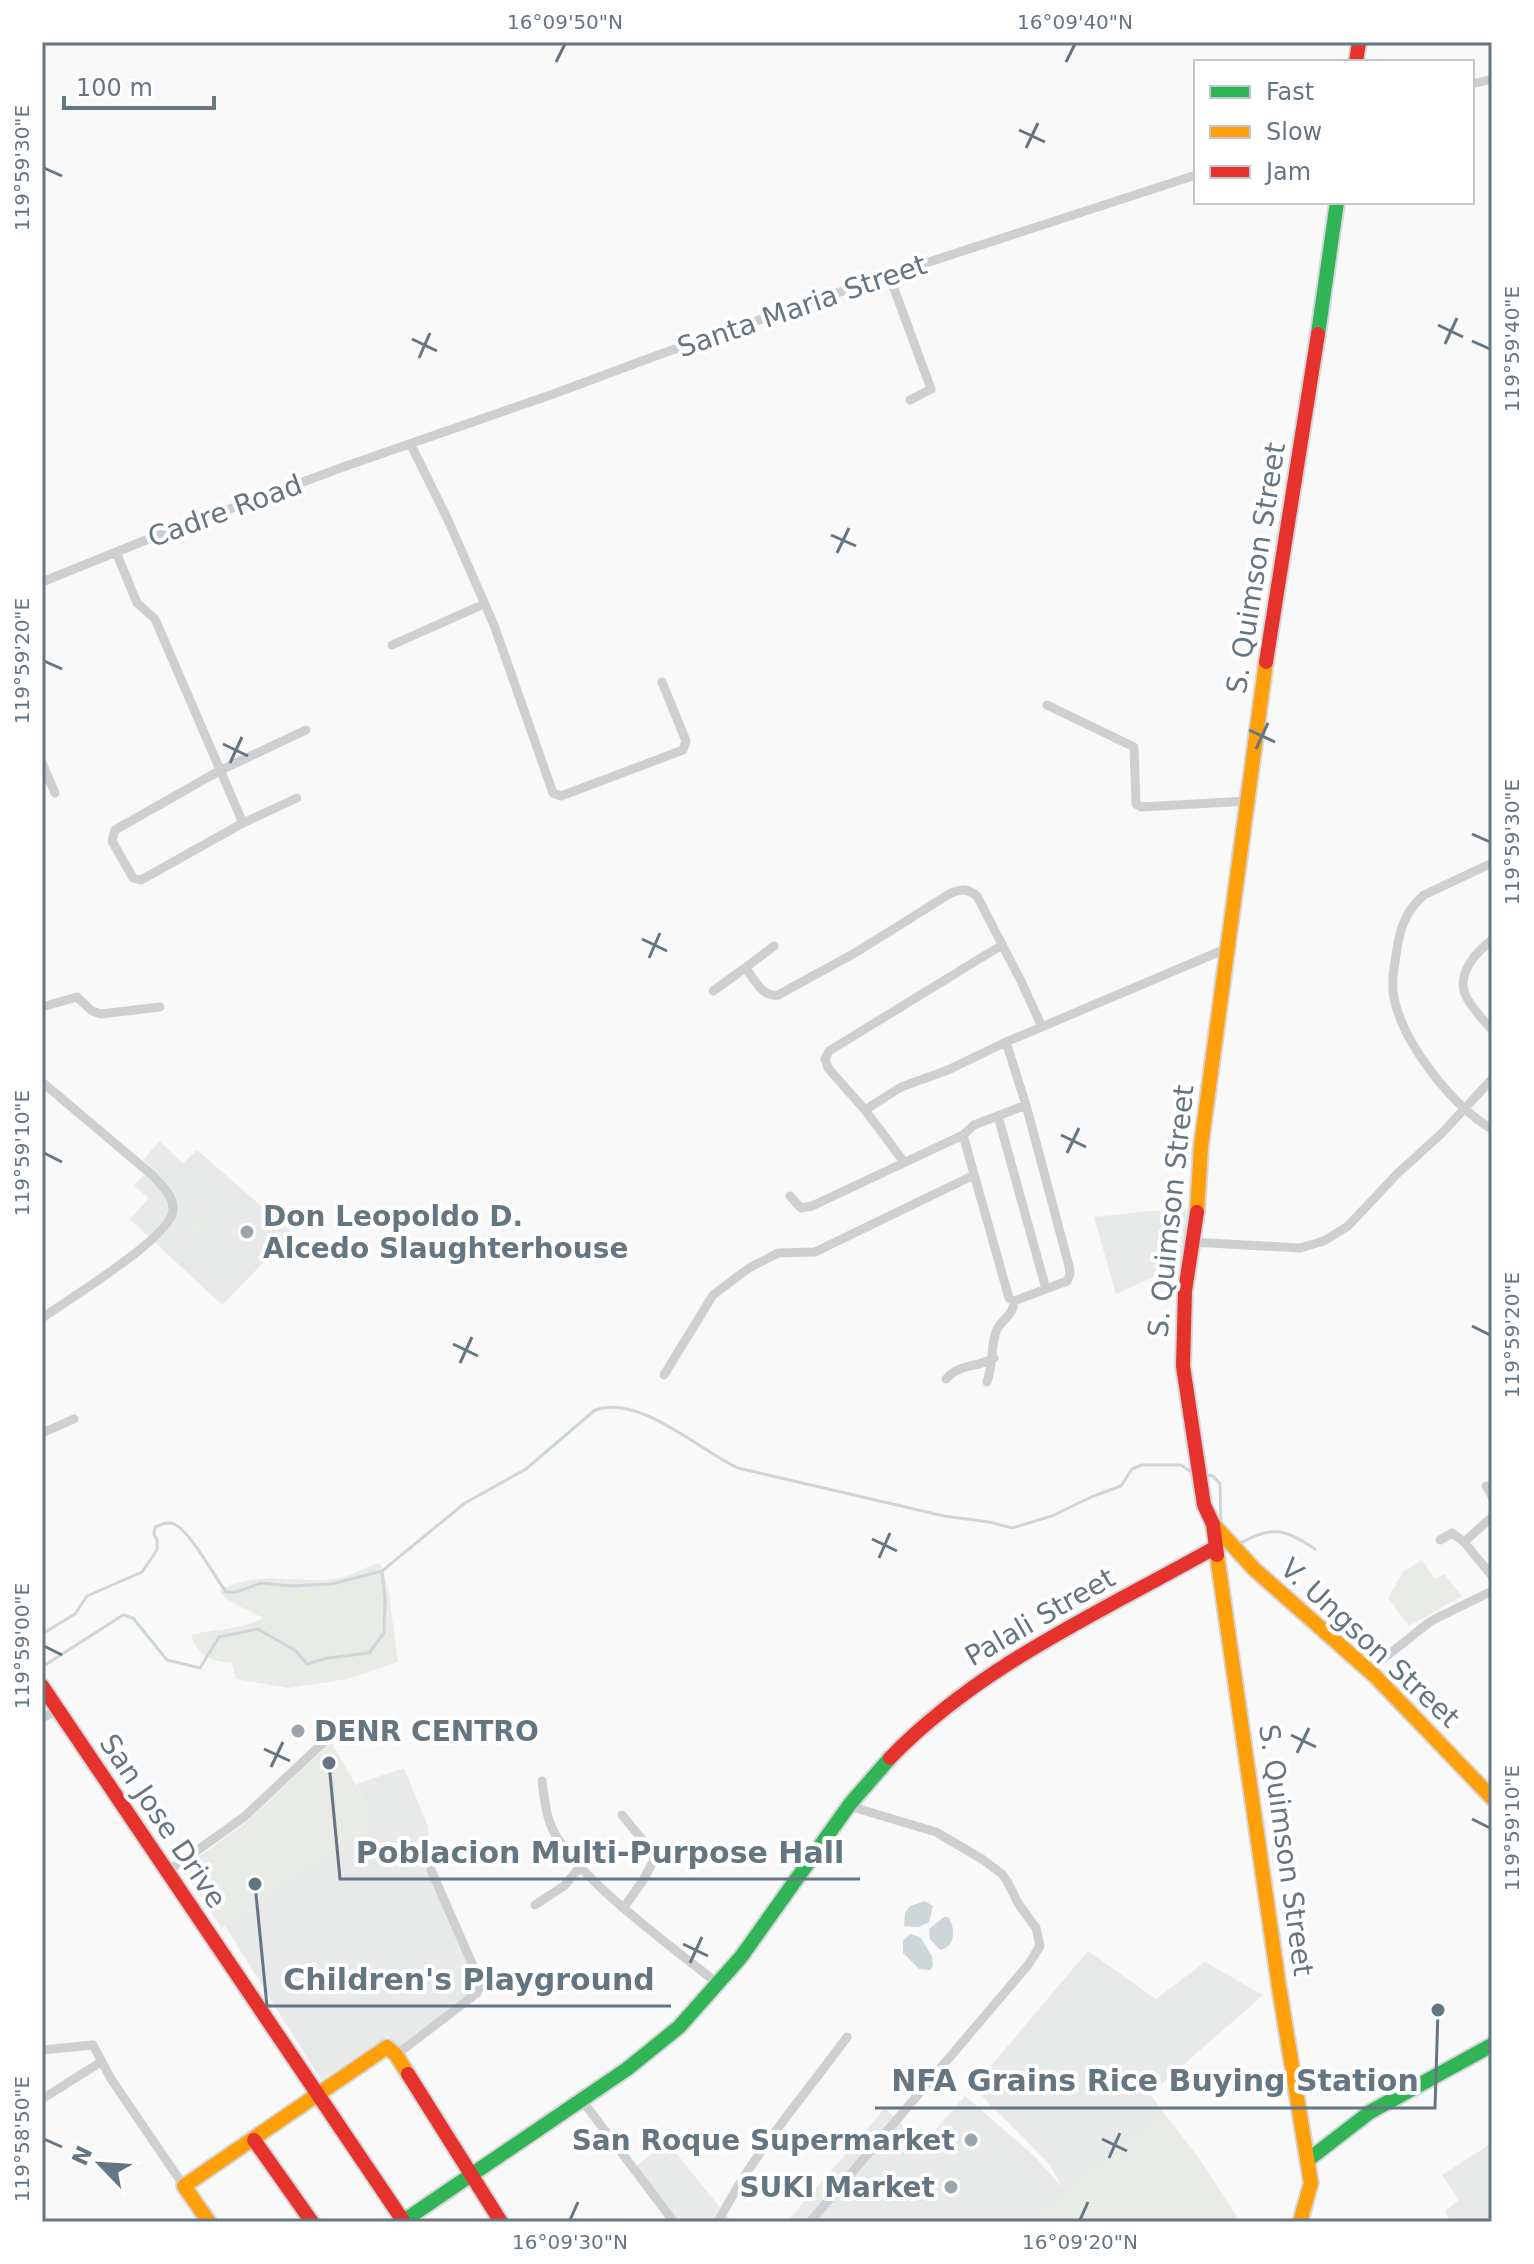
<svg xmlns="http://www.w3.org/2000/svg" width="1534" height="2264" viewBox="0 0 1534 2264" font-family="'DejaVu Sans',sans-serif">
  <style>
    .built { fill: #e8e9e9 }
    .green { fill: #e8ebe6 }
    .water { fill: #ced6d9 }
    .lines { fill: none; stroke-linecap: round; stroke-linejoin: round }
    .stream { stroke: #ced6d9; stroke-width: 3 }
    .fast-casing { stroke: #d5d6d7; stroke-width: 18 }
    .slow-casing { stroke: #d5d6d7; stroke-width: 18 }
    .jam-casing { stroke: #d5d6d7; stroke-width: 18 }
    .street { stroke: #cecfd0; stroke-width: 9 }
    .fast { stroke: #30b455; stroke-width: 14 }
    .slow { stroke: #ff9f0a; stroke-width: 14 }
    .jam { stroke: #e5322d; stroke-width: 14 }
    .ticks { fill: none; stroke: #657683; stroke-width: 3 }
    .poi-dot { fill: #99a4ac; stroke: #fff; stroke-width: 3 }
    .labels { text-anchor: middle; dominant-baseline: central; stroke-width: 8; stroke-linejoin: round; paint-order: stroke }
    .street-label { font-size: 28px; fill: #657683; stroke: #fff }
    .poi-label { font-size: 28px; font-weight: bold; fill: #657683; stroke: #fff; text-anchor: start }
    .leader { fill: none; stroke: #657683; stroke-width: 3 }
    .callout-dot { fill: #657683; stroke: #fff; stroke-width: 3 }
    .callout-label { font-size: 30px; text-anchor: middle; font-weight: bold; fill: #657683; stroke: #fff; stroke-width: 8; stroke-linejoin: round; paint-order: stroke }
    .neatline { fill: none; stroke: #657683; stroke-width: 3 }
    .ticks-label { font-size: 20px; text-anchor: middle; fill: #657683 }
  </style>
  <rect width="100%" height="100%" fill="#f9f9f9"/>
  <path class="built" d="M159,1141l24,22 14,-13 95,83 -70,72 -92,-86 19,-21 -15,-12 17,-19 -8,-7z
    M1202,1210l-6,48 -80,36 -22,-77 56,-6z
    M404,1768l24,58 2,27 54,135 -2,5 -82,59 -12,-16 -67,44 -96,-154 153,-101 -22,-41z
    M1088,1951l68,48 49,-37 58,33 -113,99 14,19 -135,109h-242l98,-114 38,36 42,-48 68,59 30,33 -13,-23 -77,-78z
    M667,2142l65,80h-52l-44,-56z
    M1492,2143v79h-41l-6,-11 14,-11 -17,-25z"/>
  <path class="green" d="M198,1212l12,10 -17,20 -12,-11z
    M1422,1560l13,19 9,-5 18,22 -53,30 -21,-28 15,-26z
    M380,1563l8,24 10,75 -50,17 -59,9 -53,-9 -4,-16c-24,-3 -31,-4 -41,-28 25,-7 49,-4 72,-17l-34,-17 -10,-10c43,-24 82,-4 125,-14 13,-3 23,-12 36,-14z
    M331,1742l48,83 -157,103 -41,-59 61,-43z
    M1164,2113l35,45 38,59 -4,5h-204z"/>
  <path class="water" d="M925,1901l8,5 -4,16 -10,5 -15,-1 1,-13 5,-7z
    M944,1917h4c8,11 8,30 -8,33l-10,-11 -1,-10z
    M910,1934l10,3 12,19 1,10 -3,4 -11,-1 -16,-16v-12z"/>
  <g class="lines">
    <path class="stream" d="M1208,1475l5,1 7,8 1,39
      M1234,1541l9,1c29,-17 44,-12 72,7
      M42,1634l33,-20 12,-18 55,-24 15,-22v-10l-3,-6 1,-7c6,-3 13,-6 19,-3 16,7 41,53 52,68h10l25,-9 31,3 40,-2 50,-13
      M42,1650l3,15
      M42,1667l81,-52 10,3 34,42 33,8 19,-31 39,-8 38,22 11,13 21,-6 41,-5 15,-20 1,-34 -3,-28 83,-68 61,-34 69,-59c44,-16 104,40 143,58l206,48 45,6 23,6 40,-12 39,-19 30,-11 11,-17 10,-4h39l13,9"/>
    <g class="fast-casing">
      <path id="fast" d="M1318,334l19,-132
        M1308,2160l62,-48 122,-67
        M402,2222l225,-153 52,-42 62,-70 109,-153 40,-46"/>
    </g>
    <g class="slow-casing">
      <path id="slow" d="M1197,1212l4,-66 65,-484
        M1214,1525l40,44 121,107 117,122
        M1217,1555l62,432 32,196 -11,39
        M209,2222l-25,-36 203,-139 9,8 12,19"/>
    </g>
    <g class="jam-casing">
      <path id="jam" d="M1356,62l3,-20
        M1266,662l52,-328
        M1197,1212l-12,79 -2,75 21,139 9,19 4,31
        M42,1686l362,536
        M890,1758c91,-94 213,-147 326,-211
        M408,2074l93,148
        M254,2140l58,82"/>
    </g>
    <path class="street" d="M1472,84l20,-5
      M889,275l42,114 -21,11
      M411,445l37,75 46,105 59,168 8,3 122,-46 3,-9 -24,-59
      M116,552l21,51 18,16 88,204
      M42,582l104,-42 200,-74 210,-73 102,-38 231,-80 307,-100
      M392,645l92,-41
      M1047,705l87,42 2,57 5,3 108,-6
      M42,763l13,30
      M297,798l-54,25 -102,57 -8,-2 -21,-37 3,-11 104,-59 87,-41
      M1492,863l-68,32c-19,16 -25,36 -28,60 -2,14 -5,28 -2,43 9,45 58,108 98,131
      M1492,940c-15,11 -35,33 -27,54 5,13 18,25 27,36
      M745,968l29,-22
      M713,991l32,-23c10,11 16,29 33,27l77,-42 96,-60c11,-4 16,-5 26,3l44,85 21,46
      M42,1007l35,-10 15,14 9,3 59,-7
      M42,1082l109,92c9,10 23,21 22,36 -2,28 -105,89 -131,108
      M865,1110l36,-23 47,-17 58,-28 222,-94
      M998,1116l48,173
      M963,1135l46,163 5,3 53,-20 3,-7 -1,-8 -43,-161 -20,-63
      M904,1162l-39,-52 -37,-42 -3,-9 4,-8 173,-106
      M790,1196l11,12 11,-2 151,-71 11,-10 52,-20
      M1192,1242l108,6 24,-7 24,-15 49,-52 45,-41 50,-54
      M664,1375l49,-80 36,-27 29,-15 37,-1 159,-77
      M946,1379c16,-17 29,-10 48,-21
      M987,1382c6,-17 4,-32 8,-47 3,-15 19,-18 19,-34
      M42,1433l32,-14
      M1486,1486l6,10
      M1440,1540l12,-7 12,9 28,34
      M1464,1542l28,-25
      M1369,1670l62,-49 61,-30
      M42,1718l16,-8
      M542,1781c2,13 3,29 8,42 17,49 124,125 167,160
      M622,1815l28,34 4,11 -12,22 -18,25
      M167,1872l77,-55 82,-77
      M535,1905l29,-19 16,-19
      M42,2050l51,-5 18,34 73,107
      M396,2055l81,-62 4,-9 -50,-114
      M42,2099l59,-37
      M581,2099l93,123
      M718,2222c36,-70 83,-122 129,-185
      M810,2222l218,-257 12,-19 -4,-18 -18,-25 -11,-22 -5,-7 -20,-15 -46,-27 -87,-26"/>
    <use href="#fast" class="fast"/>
    <use href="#slow" class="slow"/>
    <use href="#jam" class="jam"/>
  </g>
  <path class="ticks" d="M556,62l9,-18M1066,62l9,-18M1019,130l26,12M1026,148l12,-25M44,168l18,8M1438,325l25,12M412,339l25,12M1472,341l18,8M1445,344l12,-26M419,358l11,-25M831,535l25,11M837,553l12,-25M44,661l18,8M1249,730l26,12M223,744l25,12M1256,749l12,-26M230,763l12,-26M1472,834l18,8M642,939l25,12M649,958l11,-25M1061,1135l25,12M44,1153l18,9M1067,1153l12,-25M1472,1326l18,9M453,1344l25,12M460,1363l12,-26M872,1539l25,12M879,1558l11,-25M44,1646l18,9M1291,1735l25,12M264,1749l26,12M1297,1753l12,-25M271,1767l12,-25M1472,1819l18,9M683,1944l25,12M690,1963l12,-26M44,2139l18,8M1102,2139l25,12M1109,2158l11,-25M570,2220l8,-18M1080,2220l8,-18"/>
  <g class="poi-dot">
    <circle cx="247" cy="1232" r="8"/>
    <circle cx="298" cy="1731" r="8"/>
    <circle cx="971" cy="2140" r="8"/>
    <circle cx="951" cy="2187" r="8"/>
  </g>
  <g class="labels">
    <g class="street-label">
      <text transform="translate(802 306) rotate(-19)">Santa Maria Street</text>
      <text transform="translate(225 511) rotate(-20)">Cadre Road</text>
      <text transform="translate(1256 568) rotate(-81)">S. Quimson Street</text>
      <text transform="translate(1171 1211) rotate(-84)">S. Quimson Street</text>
      <text transform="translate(1040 1617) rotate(-30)">Palali Street</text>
      <text transform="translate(1370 1643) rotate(43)">V. Ungson Street</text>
      <text transform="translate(163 1821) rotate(56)">San Jose Drive</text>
      <text transform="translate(1286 1850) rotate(82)">S. Quimson Street</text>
    </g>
    <g class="poi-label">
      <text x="263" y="1216">Don Leopoldo D.<tspan x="263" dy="32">Alcedo Slaughterhouse</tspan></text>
      <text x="314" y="1731">DENR CENTRO</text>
      <text x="955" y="2140" text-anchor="end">San Roque Supermarket</text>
      <text x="935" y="2187" text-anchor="end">SUKI Market</text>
    </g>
  </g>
  <path class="leader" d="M329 1763L340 1879H860M255 1884L267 2006H671M1438 2010L1435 2108H875"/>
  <g class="callout-dot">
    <circle cx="329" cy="1763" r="8"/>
    <circle cx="255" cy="1884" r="8"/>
    <circle cx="1438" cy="2010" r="8"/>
  </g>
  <g class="callout-label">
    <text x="600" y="1863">Poblacion Multi-Purpose Hall</text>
    <text x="469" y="1990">Children's Playground</text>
    <text x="1155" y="2091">NFA Grains Rice Buying Station</text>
  </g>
  <rect width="1534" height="2264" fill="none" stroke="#ffffff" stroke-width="88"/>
  <rect x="1194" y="60" width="280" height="144" fill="#ffffff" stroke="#c1c8cd" stroke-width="2"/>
  <rect x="1210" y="86" width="40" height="12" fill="#30b455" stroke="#c1c8cd" stroke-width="2"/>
  <text x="1266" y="100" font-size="24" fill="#657683">Fast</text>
  <rect x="1210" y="126" width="40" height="12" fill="#ff9f0a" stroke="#c1c8cd" stroke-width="2"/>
  <text x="1266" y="140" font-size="24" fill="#657683">Slow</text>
  <rect x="1210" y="166" width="40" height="12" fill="#e5322d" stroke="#c1c8cd" stroke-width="2"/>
  <text x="1266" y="180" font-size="24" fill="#657683">Jam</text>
  <g transform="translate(100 2164) rotate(295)" stroke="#ffffff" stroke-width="6" paint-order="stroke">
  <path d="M0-6L14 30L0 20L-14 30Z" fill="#657683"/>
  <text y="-12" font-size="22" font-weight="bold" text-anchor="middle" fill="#657683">N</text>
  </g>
  <path d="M64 96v12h150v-12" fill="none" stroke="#657683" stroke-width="4"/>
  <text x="76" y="96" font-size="24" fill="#657683" stroke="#ffffff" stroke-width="6" paint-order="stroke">100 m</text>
  <rect x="44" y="44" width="1446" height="2176" class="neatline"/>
  <g class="ticks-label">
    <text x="565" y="29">16°09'50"N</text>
    <text x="1075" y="29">16°09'40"N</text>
    <text transform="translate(22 168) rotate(-90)" y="7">119°59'30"E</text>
    <text transform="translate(1512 349) rotate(-90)" y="7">119°59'40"E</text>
    <text transform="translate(22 661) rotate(-90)" y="7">119°59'20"E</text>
    <text transform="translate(1512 842) rotate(-90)" y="7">119°59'30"E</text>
    <text transform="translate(22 1153) rotate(-90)" y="7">119°59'10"E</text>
    <text transform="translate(1512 1335) rotate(-90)" y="7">119°59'20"E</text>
    <text transform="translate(22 1646) rotate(-90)" y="7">119°59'00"E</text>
    <text transform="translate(1512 1828) rotate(-90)" y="7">119°59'10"E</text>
    <text transform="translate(22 2139) rotate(-90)" y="7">119°58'50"E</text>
    <text x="570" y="2249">16°09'30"N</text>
    <text x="1080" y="2249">16°09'20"N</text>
  </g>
</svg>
